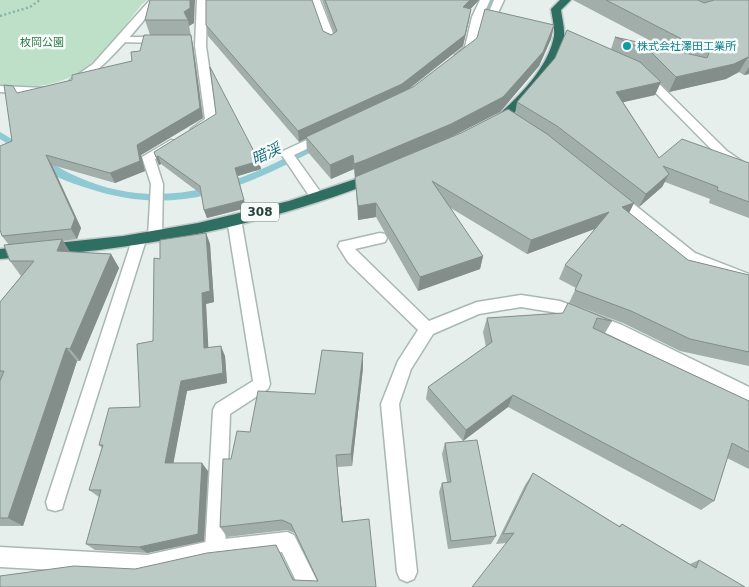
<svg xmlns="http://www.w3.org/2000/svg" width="749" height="587" viewBox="0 0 749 587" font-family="'DejaVu Sans','Noto Sans JP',sans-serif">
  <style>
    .green { fill: #bfe0c8 }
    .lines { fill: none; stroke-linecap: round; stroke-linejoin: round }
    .stream { fill: #8ec9d4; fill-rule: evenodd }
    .lane-casing { stroke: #a8b8b2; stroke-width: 3 }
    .street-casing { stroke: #a8b8b2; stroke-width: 3 }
    .highway-casing { stroke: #c2cac8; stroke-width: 3 }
    .path { stroke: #86b3a5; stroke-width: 2.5; stroke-dasharray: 2 2.5; stroke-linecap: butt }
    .lane { fill: #fff; fill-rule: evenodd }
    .street { fill: #fff; fill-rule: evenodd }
    .highway { fill: #2f6f62; fill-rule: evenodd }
    .wall { fill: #a1aea9 }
    .shaded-wall { fill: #838d89 }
    .building { fill: #bbcac4; stroke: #838d89 }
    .culture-dot { fill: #0f9aa8; stroke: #f7fbf9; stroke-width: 2 }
    .labels { text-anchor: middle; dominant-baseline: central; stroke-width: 5; stroke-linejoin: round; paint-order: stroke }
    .far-park-label { font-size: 11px; fill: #2d7a4b; stroke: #f7fbf9 }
    .far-culture-label { font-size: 11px; fill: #0d838f; stroke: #f7fbf9; text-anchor: start }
    .shield { fill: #f7fbf9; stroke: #637a73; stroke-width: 1 }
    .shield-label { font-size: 12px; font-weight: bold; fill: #24423a }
    .water-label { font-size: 15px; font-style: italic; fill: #1c6f80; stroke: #f7fbf9 }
  </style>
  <rect width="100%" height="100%" fill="#e6efeb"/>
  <path class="green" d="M0,0h147l-5,4c-45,57 -63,89 -142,82z"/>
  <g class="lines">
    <path class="stream" d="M491,0h8l-14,25h-6l-1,-2z
      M0,132l27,16v4h-6l-21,-13z
      M320,141l3,1v4c-81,42 -144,73 -236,42 -16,-5 -40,-13 -51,-26l2,-2c9,-2 22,9 31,13 25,12 52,20 81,21 45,1 85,-12 125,-31 15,-7 29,-17 45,-22z"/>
    <g class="lane-casing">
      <path id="lane" d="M150,0h10c-13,17 -70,89 -90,84v-4l23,-16z
        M310,0h10l16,41 -1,2 -4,1 -5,-3z
        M480,0h10l-7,16 4,1 7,-17h10l-7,15 1,4 8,4 -5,3 -19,-5c-3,14 -7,42 -27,38v-4l10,-8 7,-30z
        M644,72l4,1 79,78 22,15v10l-30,-19 -79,-80v-4z
        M0,86l45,2 6,3 -12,4 -39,-3z
        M324,132l6,4 -2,3 -34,16 30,42 -7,5 -5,-2 -31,-46 2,-3z
        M380,233l5,1 2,4 -2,4 -30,7 74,72 48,-19 44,-7 39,6 62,24 127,62v16l-139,-68 -52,-22 -37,-6 -42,7 -46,20 -22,35 -12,35 18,168 -3,7 -7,3 -7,-3 -3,-7 -16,-168 17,-43 20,-31 -70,-68 -10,-16 2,-4 5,-1z
        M139,235l5,1 2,4 -82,262 -2,7 -7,2 -7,-2 -2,-7 86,-262 2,-4z
        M287,532l7,3 26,52h-21l-17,-35 -67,8 -68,15 -147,-8v-20l147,8 68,-15z"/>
    </g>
    <g class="street-casing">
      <path id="street" d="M197,0h10l-1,46 11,75 -20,12 -6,-4 14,-10 -10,-73z
        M121,37h41l5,3 -5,3 -45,-1 -1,-2z
        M171,140l4,1 2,3 -2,3 -20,12 8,25 -1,52 -7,5 -7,-5 3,-52 -9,-27z
        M616,192l5,2 74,59 54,21v12l-64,-25 -74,-61 -2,-3z
        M234,214l7,5 29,165 -2,5 -38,25 -5,136 -3,7 -7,3 -7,-3 -3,-7 8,-140 3,-6 37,-23 -26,-162z"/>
    </g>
    <g class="highway-casing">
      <path id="highway" d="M560,0h11l-10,10c1,9 4,18 3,27 -5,31 -40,69 -64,89h-8v-6c24,-20 56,-51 62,-84 1,-9 -2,-18 -3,-27z
        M374,173l5,1 1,3 -1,3c-83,33 -170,55 -258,67 -40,6 -81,8 -121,12v-10l123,-13 75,-13 91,-22z"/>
    </g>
    <path class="path" d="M0,16l30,-9 10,-7"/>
    <use href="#lane" class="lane"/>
    <use href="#street" class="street"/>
    <use href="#highway" class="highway"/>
  </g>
  <path class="wall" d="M150,0l44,23 -5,3 4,19 10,73 -62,37 4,16 -30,12 -63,-18 29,63 -4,11 -14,2 7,11 41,2 8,14 -39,93h-3l-54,165h-23v-224l21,-26 -11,-15 -1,-16 -7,-9 16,-143 54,-13 60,-19 8,-10 10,-16 -5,-15z
    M322,0h157l-9,9 -1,11 -6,26 -55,44 146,-65 -3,14 -12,27 -39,46 -49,25 64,-23 2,-12 94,-53 4,-12 51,12 -93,-49h176v74l-5,1 -5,-3 -13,7 -57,13 -9,-9 -5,12 -32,7 36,56 90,5v55l-40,-15 1,-4 -45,-17 -3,5 -23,20 -5,-4 -5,10 59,47 61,15v91l-69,-15 -57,-28 -54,-20 7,-15 -17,-9 6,-14 31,-37 -69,26 -78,-47 34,49 -3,13 -62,22 -42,-74 -18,3 -3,-42 -1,-9 -23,10 -24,-28 -1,-13 -7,4 -91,-106 -2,-11 117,6 8,4 3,-2z
    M154,152l105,9 2,8 -23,7 8,32 -39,10 -3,-8 -3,-16 -40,-30 -2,1z
    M206,233l4,11 4,58 -8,2 2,44 17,8 2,27 -40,8 -14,72 35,8 -4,70 -57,12 -52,-3 -9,-6 13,-47 -10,-7 13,-42 -3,-3 41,-38 13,-66z
    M568,303l44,18 -7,12 144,68v68l-22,-11 -13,43 -13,9 -193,-103 -45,34 -37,-42 2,-12 58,-40 -3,-15 4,-14 76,-5z
    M363,368l-11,98 -15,1 6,55 33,65 -241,-18 141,-24 18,35 24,1 -23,-48 -8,-3 -60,7 -7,-10 11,-68 19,-27 65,-38z
    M445,443l51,93 -5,8 -43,5 -9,-57 3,-9 5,-1 -5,-28z
    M533,473l86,53 3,-2 68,40 9,-4 46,27 -239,-44 -10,1 29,-59z"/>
  <path class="shaded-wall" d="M190,0h5l-1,23 -5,3 -1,-6 -4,-8z
    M470,0h9l-17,18 1,-11z
    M471,9l-2,11 -6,26 -61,48 -103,48 -1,-11z
    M554,25l-3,14 -12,27 -39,46 -51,26 -84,36 -10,4 -1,-14z
    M191,35l2,10 10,73 -62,37 4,16 -30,12 -5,-10z
    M748,57l-9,15 -13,7 -57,13 7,-15z
    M749,67v7l-5,1z
    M661,82l-6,13 -44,10 5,-13z
    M46,155l6,10 29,63 -4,11 -6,-10z
    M353,155l1,14 -23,10 -1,-14z
    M158,156l3,8 -2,1 -3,-8z
    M259,161l2,8 -23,7 -3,-8z
    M669,174l-7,13 -23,20 7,-13z
    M244,200l2,8 -39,10 -3,-8z
    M376,203v14l-18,3v-14z
    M634,203l-7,14 -5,-10z
    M609,212l-6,14 -76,28 4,-14z
    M206,233l4,11 4,58 -8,2 3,55 -5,-11 -2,-55z
    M62,239l9,15 -14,-3z
    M111,254l8,14 -39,93 -10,-12z
    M483,256l-3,13 -62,22 2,-14z
    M221,346l4,10 2,27 -40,8 -15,80 -7,-8 16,-82z
    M66,348l11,13 -54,165 -15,-8z
    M363,353v15l-11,98 -1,-12z
    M513,395l-5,12 -45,34 3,-11z
    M336,455l1,12 7,65 -2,-10z
    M202,463l6,8 -4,70 -57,12 -8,-6z"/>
  <path class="building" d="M150,0h40v8l-6,4 4,8h-43z
    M206,0h106l11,31 8,4 6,-4 -12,-31h145l-7,7 8,2 -6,26 -63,49 -104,47 -92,-106z
    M606,0h92l6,3 10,-3h35v58l-1,-1 -14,7 -58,13 -25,-25 -36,-15 92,21 2,-5z
    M485,9l69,16 -11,27 -40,45 -52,27 -86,36 -11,4 -1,-9 -23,10 -24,-28 107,-50 64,-49z
    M567,30l73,32 21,20 -45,10 43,66 23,-19 67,24v39l-32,-12 1,-3 -55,-21 6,8 -23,20 -89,-68 -40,-24 38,-44z
    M144,35h47l9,73 -63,37 3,16 -30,12 -64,-18 29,63 -4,11 -69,7 -2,-6v-84l12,-5 -8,-56 9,1 4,7 55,-13v-5l60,-14 -1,-9 9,-1z
    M210,67l49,94 -24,7 9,32 -40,10 -4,-24 -42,-30 -2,1 -2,-5 62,-38z
    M508,109l39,25 87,69 -12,4 66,53 61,15v77l-59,-13 -59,-28 -56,-21 7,-15 -17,-10 44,-53 -78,28 -99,-59 51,75 -63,21 -44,-74 -18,3 -3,-29 106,-44z
    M206,233l4,58 -8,2 2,55 17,-2 2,27 -42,8 -16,82h37l-4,71 -59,13 -53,-3 15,-54h-12l14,-45h-4l10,-37 31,-1 -3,-63 16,-3 1,-83 6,1v-19z
    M62,239l-5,12 54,3 -41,95 -4,-1 -58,170h-8v-137l4,-10h-4v-69l34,-41h-24l-6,-16z
    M568,303l44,18 -15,-3 -4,10 156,73v51l-17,-9 -18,58 -201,-106 -47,35 -38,-43 64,-45 -5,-24 76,-5z
    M322,350l41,3 -12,101 -15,1 6,67 27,-3 7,68h-376v-11l74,-10 61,3 72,-16 69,-8 17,35 25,1 -27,-57 -9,-4 -62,7 3,-68h8l6,-28 13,1 8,-41 57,3z
    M477,440l19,96 -45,5 -9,-58 9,-1 -6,-39z
    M533,473l87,54 2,-3 74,44 3,-8 46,27h-273l42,-54 -11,1z"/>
  <circle class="culture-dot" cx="627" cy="46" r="5"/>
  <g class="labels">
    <g class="far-park-label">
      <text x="42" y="42">枚岡公園</text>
    </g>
    <g class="far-culture-label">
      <text x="637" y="46">株式会社澤田工業所</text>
    </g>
    <rect class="shield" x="241" y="202.5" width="38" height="19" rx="4"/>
    <g class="shield-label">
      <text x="260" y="212">308</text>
    </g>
    <g class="water-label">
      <text transform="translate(266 154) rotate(-25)">暗渓</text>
    </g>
  </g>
</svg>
